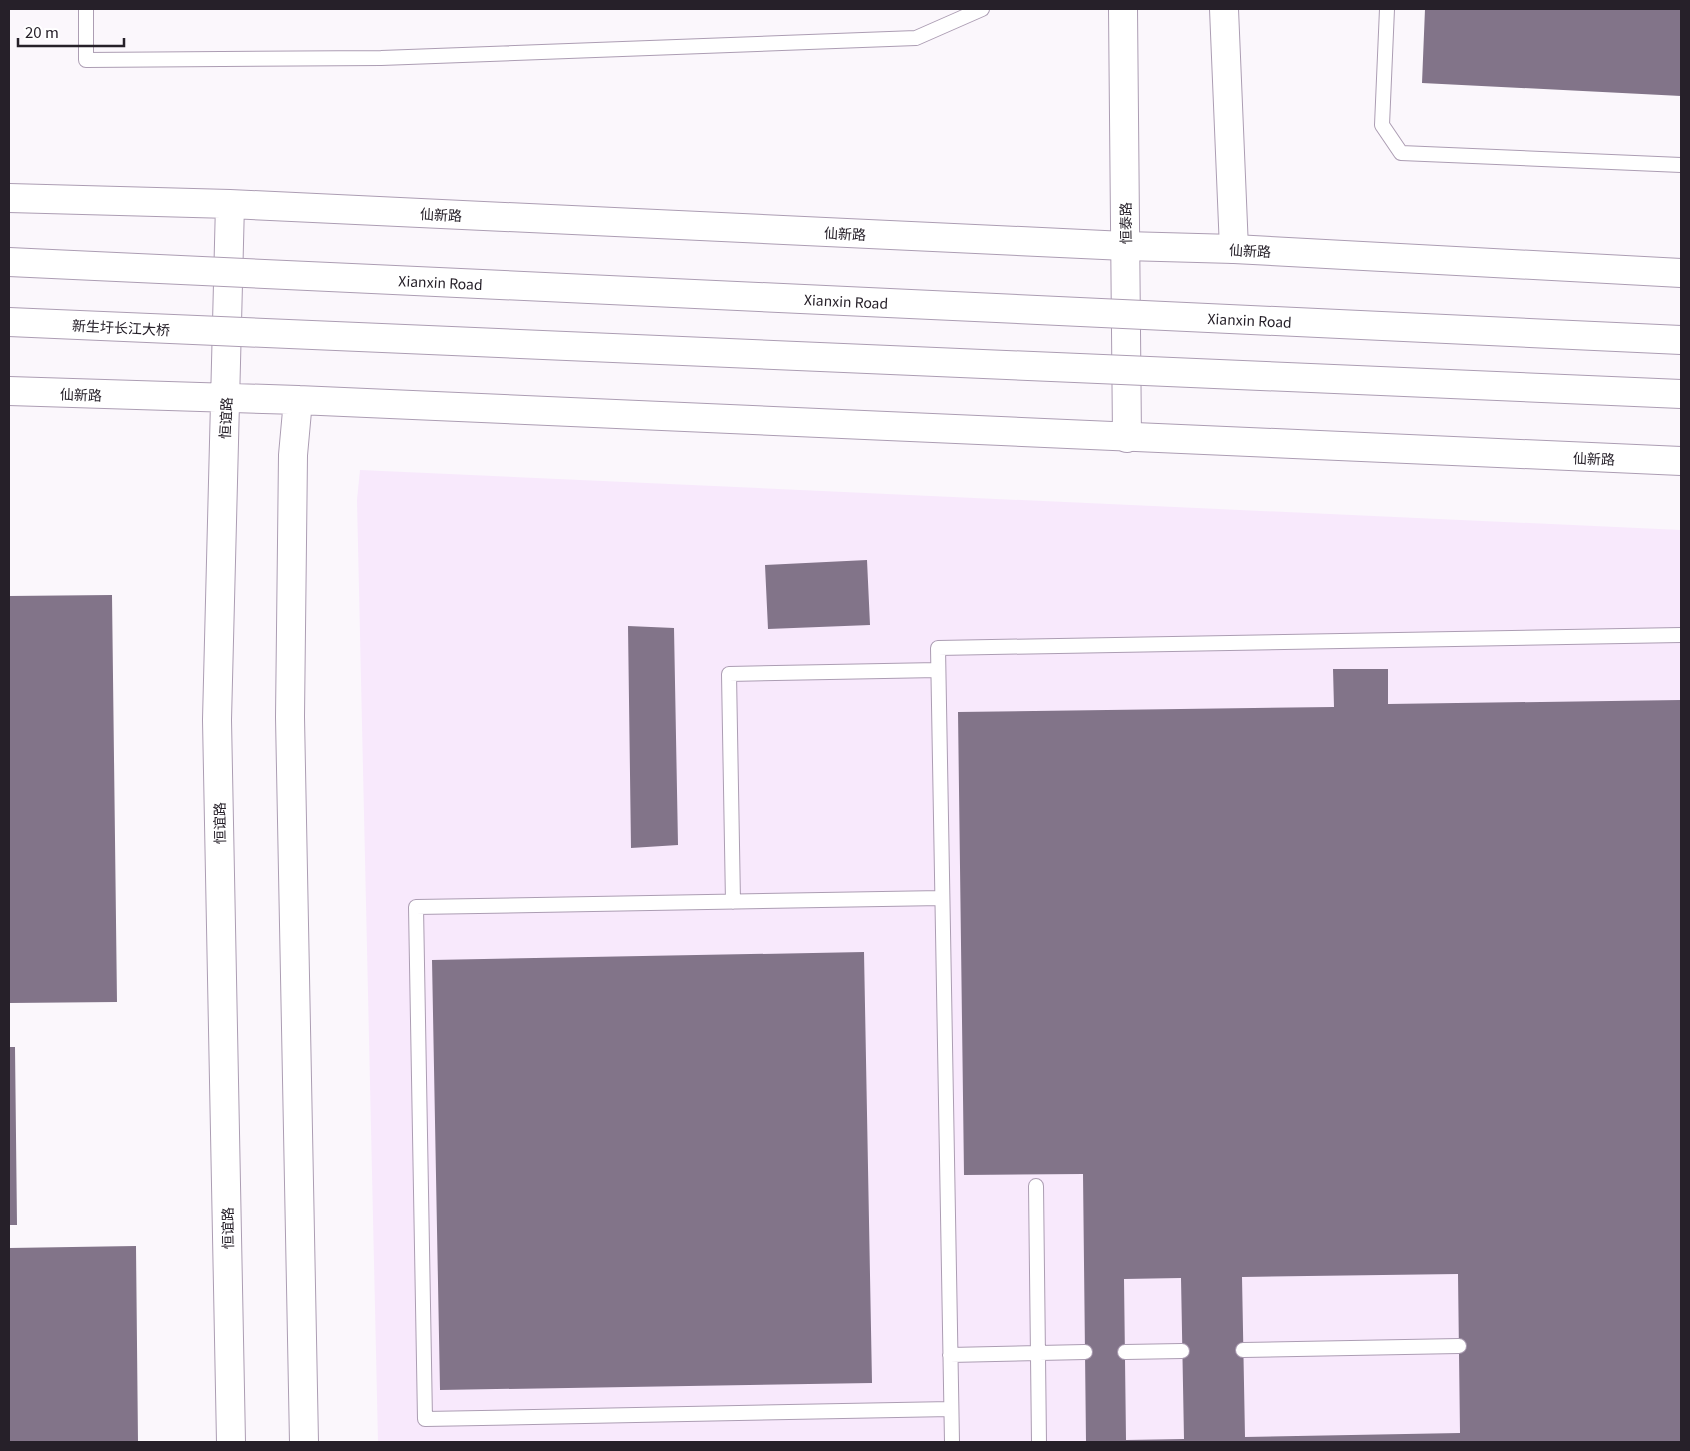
<svg xmlns="http://www.w3.org/2000/svg" width="1690" height="1451" viewBox="0 0 1690 1451" font-family="Georgia,'Noto Sans SC',serif">
  <style>
    .industrial { fill: #f8e9fc }
    .building { fill: #827489; fill-rule: evenodd }
    .lines { fill: none; stroke-linecap: round; stroke-linejoin: round }
    .service-casing { stroke: #ac9db3; stroke-width: 16 }
    .tertiary-casing { stroke: #ac9db3; stroke-width: 30 }
    .secondary-casing { stroke: #ac9db3; stroke-width: 30 }
    .service { stroke: #fff; stroke-width: 14 }
    .tertiary { stroke: #fff; stroke-width: 28 }
    .secondary { stroke: #fff; stroke-width: 28 }
    .primary-bridge-casing { stroke: #ac9db3; stroke-width: 30; stroke-linecap: butt }
    .primary-bridge { stroke: #fff; stroke-width: 28 }
    .labels { text-anchor: middle; dominant-baseline: central; stroke-width: 4; stroke-linejoin: round; paint-order: stroke }
    .street-label { font-size: 14px; fill: #262029; stroke: #fff }
  </style>
  <rect width="100%" height="100%" fill="#fbf7fc"/>
  <path class="industrial" d="M360,470l1321,60v912h-1303l-21,-942z"/>
  <path class="building" d="M1425,9h256v87l-259,-13z
    M867,560l3,65 -102,4 -3,-64z
    M112,595l5,407 -108,1v-407z
    M628,626l46,2 4,217 -47,3z
    M1333,669h55v35l293,-4v742h-595l-3,-268 -119,1 -6,-463 376,-5zM1458,1274l2,159 -215,4 -3,-160zM1181,1278l3,161 -58,1 -2,-161z
    M864,952l8,431 -432,7 -8,-430z
    M9,1047h6l2,178h-8z
    M136,1246l2,196h-129v-194z"/>
  <g class="lines">
    <g class="service-casing">
      <path id="service" d="M86,9v51l295,-2 535,-20 66,-29
        M1387,9l-5,116 19,28 280,12
        M942,898l-526,9 9,512 526,-10
        M733,902l-4,-228 209,-4
        M1036,1186l3,256
        M1243,1350l216,-4
        M1125,1352l57,-1
        M950,1355l135,-3
        M952,1442l-14,-794 743,-13"/>
    </g>
    <g class="tertiary-casing">
      <path id="tertiary" d="M1123,9l4,429
        M1224,9l10,240"/>
    </g>
    <g class="secondary-casing">
      <path id="secondary" d="M9,198l221,6 895,42 109,3 447,24
        M230,204l-13,516 14,722
        M9,391l289,9 1383,61
        M298,400l-5,55 -3,262 14,725"/>
    </g>
    <use href="#service" class="service"/>
    <use href="#tertiary" class="tertiary"/>
    <use href="#secondary" class="secondary"/>
    <g class="primary-bridge-casing">
      <g id="primary-bridge">
        <path id="s1" d="M9,262l1672,78"/>
        <path d="M9,322l1672,72"/>
      </g>
    </g>
    <use href="#primary-bridge" class="primary-bridge"/>
  </g>
  <g class="labels">
    <g class="street-label">
      <text transform="translate(441 214) rotate(3)">仙新路</text>
      <text transform="translate(1125 223) rotate(-91)">恒泰路</text>
      <text transform="translate(845 233) rotate(3)">仙新路</text>
      <text transform="translate(1250 250) rotate(3)">仙新路</text>
      <text stroke="none"><textPath href="#s1" startOffset="432">Xianxin Road</textPath></text>
      <text stroke="none"><textPath href="#s1" startOffset="838">Xianxin Road</textPath></text>
      <text stroke="none"><textPath href="#s1" startOffset="1242">Xianxin Road</textPath></text>
      <text transform="translate(121 327) rotate(3)">新生圩长江大桥</text>
      <text transform="translate(81 394) rotate(2)">仙新路</text>
      <text transform="translate(225 418) rotate(-87)">恒谊路</text>
      <text transform="translate(1594 458) rotate(2)">仙新路</text>
      <text transform="translate(219 823) rotate(-91)">恒谊路</text>
      <text transform="translate(227 1228) rotate(-91)">恒谊路</text>
    </g>
  </g>
  <rect width="1690" height="1451" fill="none" stroke="#262029" stroke-width="20"/>
  <path d="M18 38v8h106v-8" fill="none" stroke="#262029" stroke-width="2.5"/>
  <text x="25" y="38" font-size="15" fill="#262029" stroke="#ffffff" stroke-width="4" paint-order="stroke">20 m</text>
</svg>
